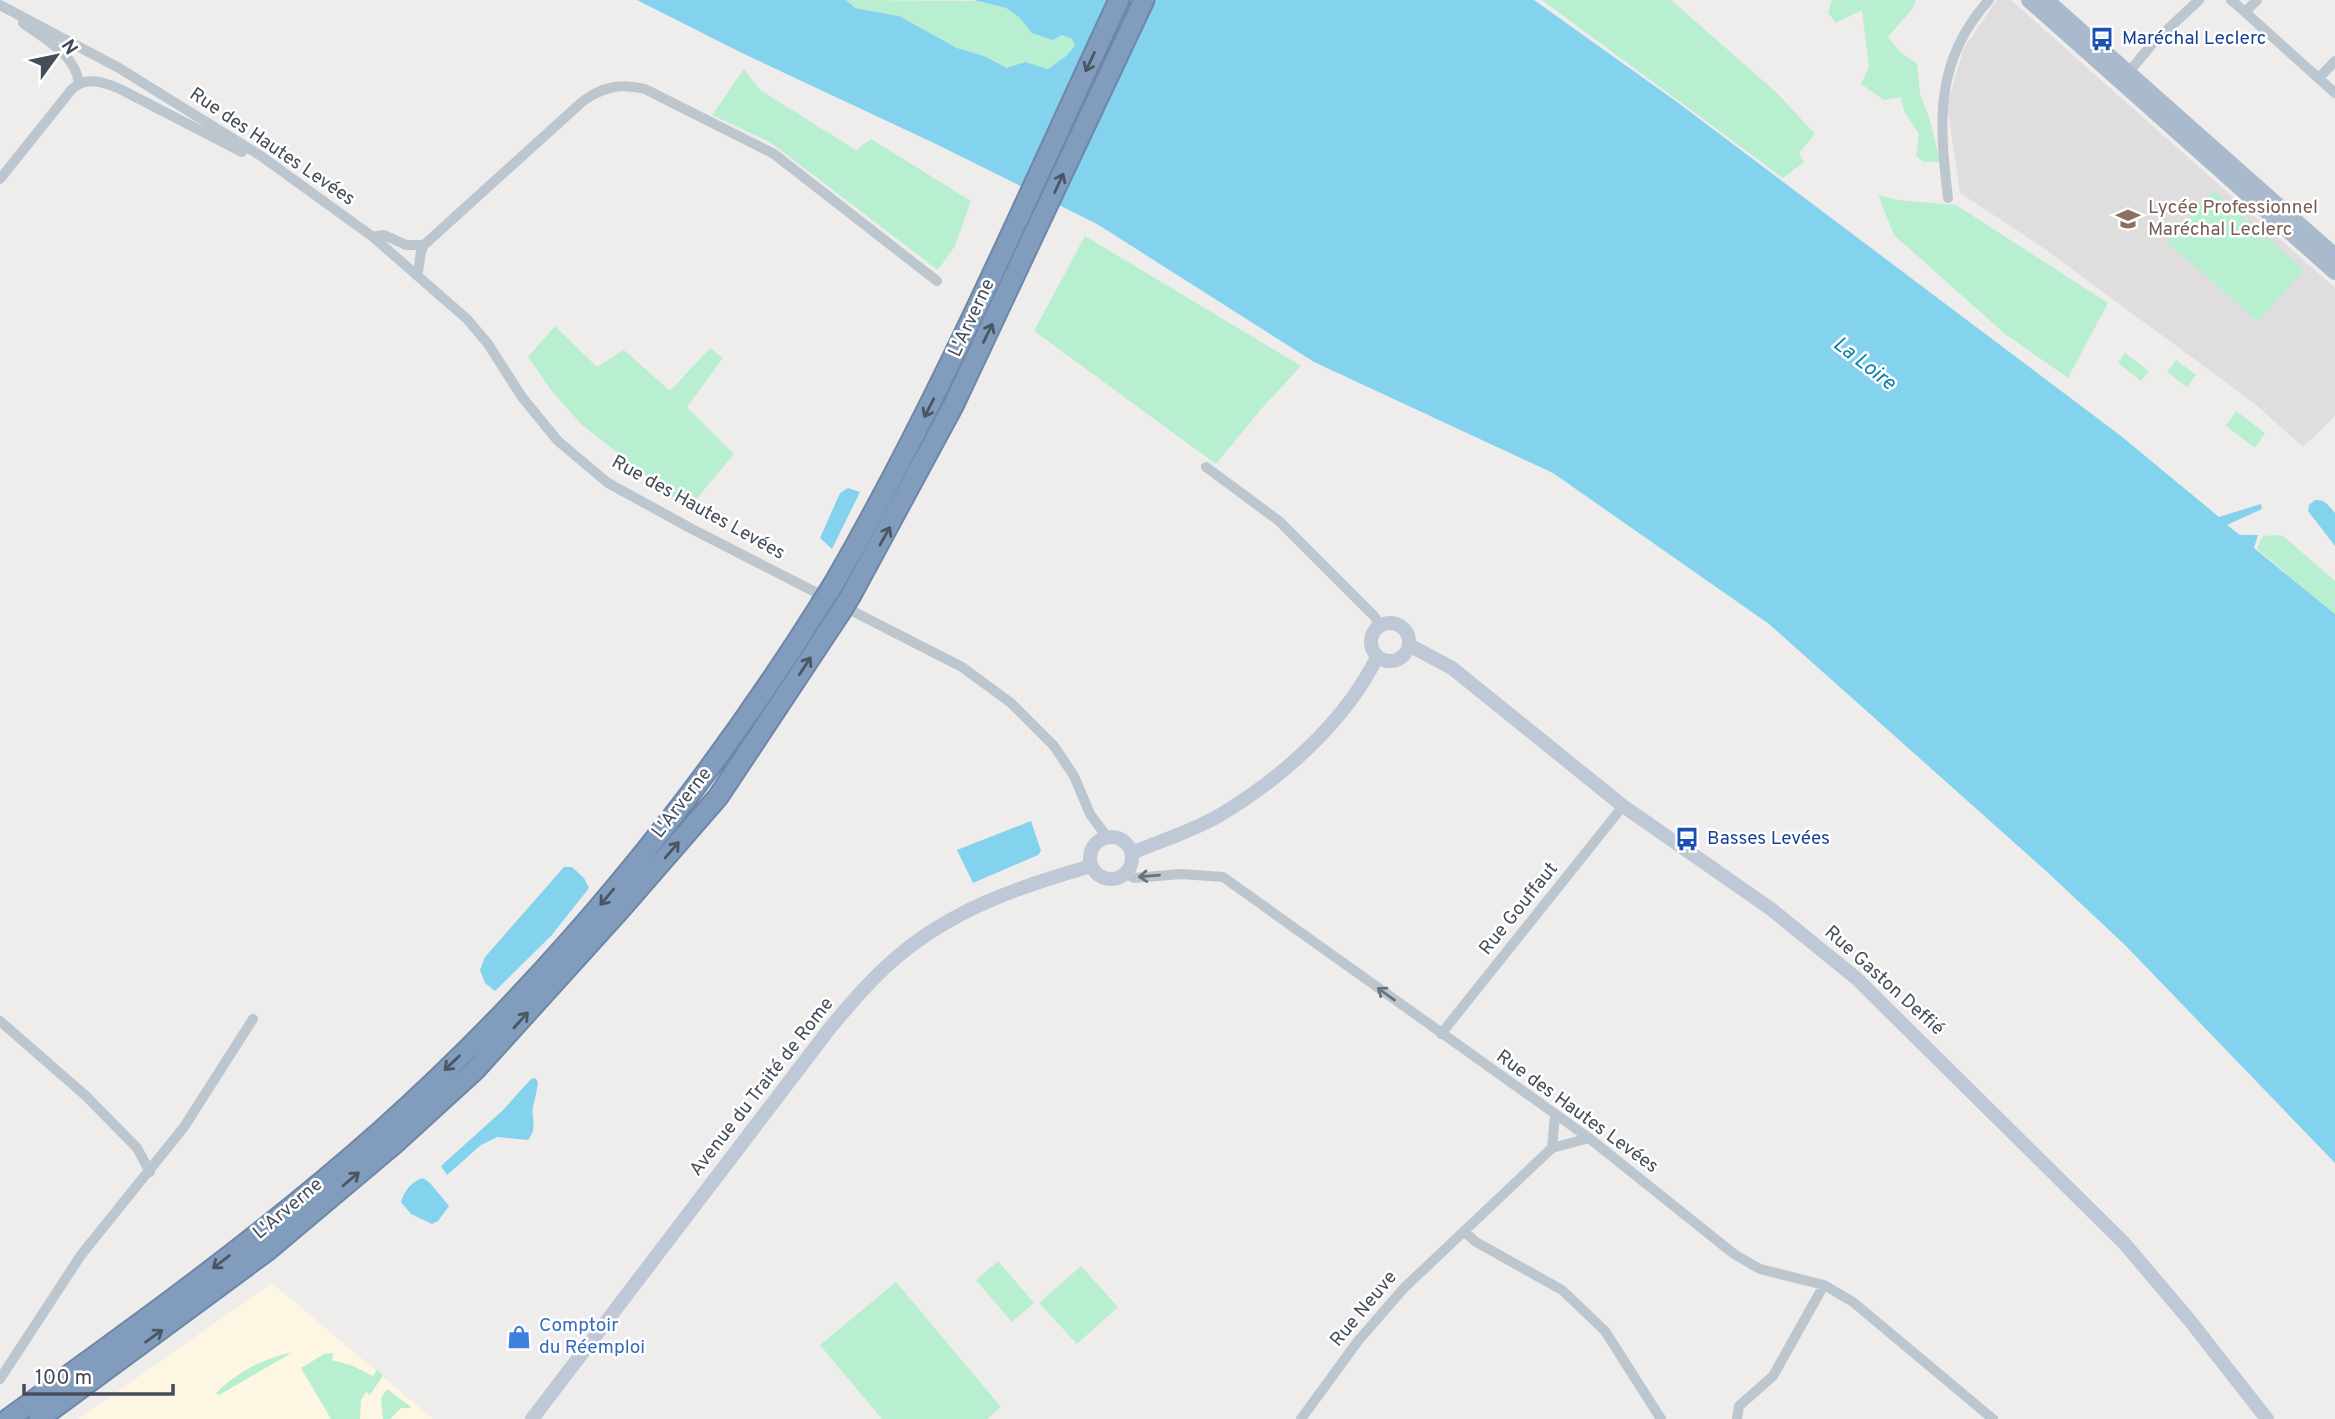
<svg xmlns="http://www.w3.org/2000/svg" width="2335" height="1419" viewBox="0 0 2335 1419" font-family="Overpass,sans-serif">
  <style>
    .commercial { fill: #fcf6e3 }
    .education { fill: #e0ddde }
    .green { fill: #b8efd0 }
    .water { fill: #83d2ee }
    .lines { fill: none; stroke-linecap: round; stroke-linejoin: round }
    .highway-casing { stroke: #6d87a9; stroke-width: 23 }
    .street { stroke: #bcc6cf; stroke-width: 10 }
    .secondary { stroke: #bec8d6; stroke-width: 14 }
    .primary { stroke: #aabacd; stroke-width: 16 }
    .highway { stroke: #829cbd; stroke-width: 19 }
    .highway-bridge-casing { stroke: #6d87a9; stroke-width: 23; stroke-linecap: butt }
    .highway-bridge { stroke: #829cbd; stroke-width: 19 }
    .oneway { stroke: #4a5664 }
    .oneway2 { stroke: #68727d }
    .labels { text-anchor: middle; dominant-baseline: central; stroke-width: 5; stroke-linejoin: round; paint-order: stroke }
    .transit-label { font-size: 19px; fill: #164399; stroke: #fff; text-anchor: start }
    .street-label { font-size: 19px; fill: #444e5a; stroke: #fff }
    .education-label { font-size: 19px; fill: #785e54; stroke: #fff; text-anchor: start }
    .shop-label { font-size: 19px; fill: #366cbe; stroke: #fff; text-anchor: start }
    .water-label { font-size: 21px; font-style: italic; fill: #087fa9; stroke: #fff }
  </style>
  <rect width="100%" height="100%" fill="#efecec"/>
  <path class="commercial" d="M272,1283l161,136h-355z"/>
  <path class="education" d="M1997,0h14l324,288v128l-32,31 -49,-44 -215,-158 -79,-52 -13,-88 17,-57z"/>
  <path class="green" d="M846,0l133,1 27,7 13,9 14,16 29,2 10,4 4,7 -10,10 -18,13 -19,-5 -22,4 -23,-12 -27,-8 -58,-32 -44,-8z
    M1542,0h129l106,93 38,41 -16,19 5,9 -21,16z
    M1832,0h84l-3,8 -25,29 12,15 17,12 3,30 10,26 10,42h-16l-8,-6 3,-22 -15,-23 -3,-14 -17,3 -23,-16 8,-17 -7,-57 -27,13 -7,-11z
    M744,69l16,21 96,60 15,-11 100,62 -16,45 -17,24 -168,-128 -58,-27z
    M2213,190l91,80 -46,52 -91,-80z
    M1878,195l20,5 58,5 152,98 -40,75 -63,-44 -111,-99z
    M1085,236l216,130 -39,42 -46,56 -182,-133z
    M555,326l42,41 27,-17 46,41 40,-43 13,10 -36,49 47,47 -46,55 -107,-85 -30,-34 -23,-33z
    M2125,353l24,18 -8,10 -23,-18z
    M2176,360l20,15 -9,12 -20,-15z
    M2236,411l29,22 -10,15 -29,-22z
    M2277,535l6,1 52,45v33l-78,-65 6,-13z
    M998,1261l36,42 -22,19 -36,-42z
    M1081,1266l37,41 -41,37 -38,-41z
    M896,1282l105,125 -14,12h-105l-62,-74z
    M293,1352l-74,43 -3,-2c23,-22 46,-34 77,-41z
    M333,1353l-1,7 21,6 20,10 4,-6 5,4v3l-12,18 -4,-3 -5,8 -1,19h-29l-30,-51 23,-14z
    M387,1389l24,18v1h-10l-11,11h-7l-2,-21z"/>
  <path class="water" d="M637,0h209l9,8 44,8 58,32 27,8 23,12 18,-6 23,7 18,-13 9,-10 -3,-7 -10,-4 -9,5 -21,-7 -13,-16 -13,-9 -32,-8h560l143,102 444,334 98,81 42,-13 1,5 -35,16 13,10h18l-4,13 81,66v549l-210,-218 -80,-75 -276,-246 -216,-151 -239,-111 -217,-138 -161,-80 -194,-91z
    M848,488l12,4 -28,57 -12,-11 20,-45z
    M2315,500c10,-1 14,6 20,13v33l-27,-35 1,-6z
    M1031,821l10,30 -3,4 -65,28 -16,-33z
    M564,867h8l12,11 5,10 -38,48 -56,55 -10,-8 -5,-13 5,-13z
    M535,1078l3,4c-1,9 -3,16 -5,24 -2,13 5,22 -5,34l-31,-3 -16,8 -34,30 -6,-9 61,-55 29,-32z
    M423,1178l7,5 19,23 -11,15 -6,3 -21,-10 -10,-12c3,-11 11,-21 22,-24z"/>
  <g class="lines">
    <g class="highway-casing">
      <path id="highway" d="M833,585c109,-188 194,-388 286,-585
        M851,595l102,-189 191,-406
        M8,1419c128,-92 256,-184 374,-289 170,-152 318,-333 439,-526
        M39,1419l229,-169 126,-106 81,-74 143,-158 100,-115 122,-184"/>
    </g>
    <path class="street" d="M2231,0l14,12 12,-12
      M0,5l119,63 142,88 112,81 94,82 21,25 34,53 36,44 50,42 84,46 270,138 49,36 43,43 20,30 16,38 17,23
      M2245,12l90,81
      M23,23c21,16 53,31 56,61
      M2129,72l24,-29 46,-43
      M2319,78l16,-17
      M0,179l72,-90c15,-13 32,-7 48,0l122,63
      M1948,198c-9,-76 -14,-137 41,-198
      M373,237l11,-2 22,10h18l159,-144c20,-14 37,-18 62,-12l129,65 163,127
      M416,275c6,-9 1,-19 8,-30
      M1206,467l73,54 95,95 6,9
      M1125,873l9,5 47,-4 42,3 366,261 145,116 26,15 64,16 29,17 140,117
      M0,1021l86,75 51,52 13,24
      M1441,1034l182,-228
      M1552,1148l3,-33
      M1465,1232l11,10 86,48 43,41 56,88
      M0,1379l81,-124 103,-128 69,-108
      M1301,1419l57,-78 46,-53 148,-140 37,-10
      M1737,1419l2,-13 34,-30 51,-91"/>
    <path class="secondary" d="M1371 642a19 19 0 1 1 38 0a19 19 0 1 1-38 0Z
      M1409,645l43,23 171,138 148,103 85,69 268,265 67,79 76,97
      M1090 858a21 21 0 1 1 42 0a21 21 0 1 1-42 0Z
      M1132,853c28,-12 61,-22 88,-38 61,-36 126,-94 157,-158
      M532,1419l298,-391c21,-25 42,-50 67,-71 56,-48 124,-71 194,-91"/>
    <path class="primary" d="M2029,0l306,272
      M2046,0l289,256"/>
    <use href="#highway" class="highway"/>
    <g class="highway-bridge-casing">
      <path id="highway-bridge" d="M821,604l12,-19
        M840,613l11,-18"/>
    </g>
    <use href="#highway-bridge" class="highway-bridge"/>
  </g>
  <defs><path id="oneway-shaft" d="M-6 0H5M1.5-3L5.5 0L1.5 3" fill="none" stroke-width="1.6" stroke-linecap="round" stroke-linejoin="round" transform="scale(1.75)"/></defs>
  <g class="oneway">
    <use href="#oneway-shaft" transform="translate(1090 62) rotate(115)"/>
    <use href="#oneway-shaft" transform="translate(1059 183) rotate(-65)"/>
    <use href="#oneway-shaft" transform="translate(988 333) rotate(-64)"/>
    <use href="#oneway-shaft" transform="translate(929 408) rotate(117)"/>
    <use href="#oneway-shaft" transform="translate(885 536) rotate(-61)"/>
    <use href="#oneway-shaft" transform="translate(805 666) rotate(-57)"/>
    <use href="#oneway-shaft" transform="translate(672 850) rotate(-49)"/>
    <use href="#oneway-shaft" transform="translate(607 897) rotate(130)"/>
    <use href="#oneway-shaft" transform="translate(521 1020) rotate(-48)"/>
    <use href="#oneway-shaft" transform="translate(452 1063) rotate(136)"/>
    <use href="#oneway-shaft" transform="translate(351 1179) rotate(-40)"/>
    <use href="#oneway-shaft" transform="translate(221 1262) rotate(143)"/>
    <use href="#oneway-shaft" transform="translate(154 1336) rotate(-36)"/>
  </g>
  <g class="oneway2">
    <use href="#oneway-shaft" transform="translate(1149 876) rotate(175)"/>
    <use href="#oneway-shaft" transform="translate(1386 994) rotate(-144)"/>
  </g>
  <defs>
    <g id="bus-bare" transform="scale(1.89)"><path d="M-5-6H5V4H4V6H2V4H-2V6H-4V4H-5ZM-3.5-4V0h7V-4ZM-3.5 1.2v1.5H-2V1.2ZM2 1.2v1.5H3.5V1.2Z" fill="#1a4fb4" stroke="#fff" stroke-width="2.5" paint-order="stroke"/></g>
    <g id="school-bare" transform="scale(1.89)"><path d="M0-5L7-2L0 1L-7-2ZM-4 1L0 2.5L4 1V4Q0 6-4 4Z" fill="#8d6e63" stroke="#fff" stroke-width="2.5" paint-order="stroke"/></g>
    <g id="shop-bare" transform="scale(1.89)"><path d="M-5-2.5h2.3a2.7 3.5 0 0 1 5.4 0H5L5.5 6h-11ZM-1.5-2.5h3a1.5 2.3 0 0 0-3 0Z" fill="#3f7fe0" stroke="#fff" stroke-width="2.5" paint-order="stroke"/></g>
  </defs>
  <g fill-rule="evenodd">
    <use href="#bus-bare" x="2102" y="39"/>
    <use href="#school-bare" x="2128" y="219"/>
    <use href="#bus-bare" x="1687" y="839"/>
    <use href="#shop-bare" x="519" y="1337"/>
  </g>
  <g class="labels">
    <g class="transit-label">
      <text x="2122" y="39">Maréchal Leclerc</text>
      <text x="1707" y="839">Basses Levées</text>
    </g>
    <g class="street-label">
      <text transform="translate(272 147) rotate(34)">Rue des Hautes Levées</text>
      <text transform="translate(972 318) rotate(-65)">L'Arverne</text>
      <text transform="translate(698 508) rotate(29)">Rue des Hautes Levées</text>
      <text transform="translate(682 803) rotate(-52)">L'Arverne</text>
      <text transform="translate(1519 909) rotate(-51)">Rue Gouffaut</text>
      <text transform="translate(1884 981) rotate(42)">Rue Gaston Deffié</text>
      <text transform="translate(762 1087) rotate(-52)">Avenue du Traité de Rome</text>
      <text transform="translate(1577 1112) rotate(36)">Rue des Hautes Levées</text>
      <text transform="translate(288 1209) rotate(-40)">L'Arverne</text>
      <text transform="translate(1364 1309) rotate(-50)">Rue Neuve</text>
    </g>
    <g class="education-label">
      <text x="2148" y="208">Lycée Professionnel<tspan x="2148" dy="22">Maréchal Leclerc</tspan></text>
    </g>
    <g class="shop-label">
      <text x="539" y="1326">Comptoir<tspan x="539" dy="22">du Réemploi</tspan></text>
    </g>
    <g class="water-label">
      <text transform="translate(1864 364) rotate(38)">La Loire</text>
    </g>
  </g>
  <g transform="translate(56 56) rotate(57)" stroke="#ffffff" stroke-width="5" paint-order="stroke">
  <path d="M0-5L12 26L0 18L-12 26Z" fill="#444e5a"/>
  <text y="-10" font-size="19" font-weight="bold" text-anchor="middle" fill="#444e5a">N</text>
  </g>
  <path d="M24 1384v10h149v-10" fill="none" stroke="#444e5a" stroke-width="3.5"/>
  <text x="35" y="1384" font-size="21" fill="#444e5a" stroke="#ffffff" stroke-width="5" paint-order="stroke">100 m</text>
</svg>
